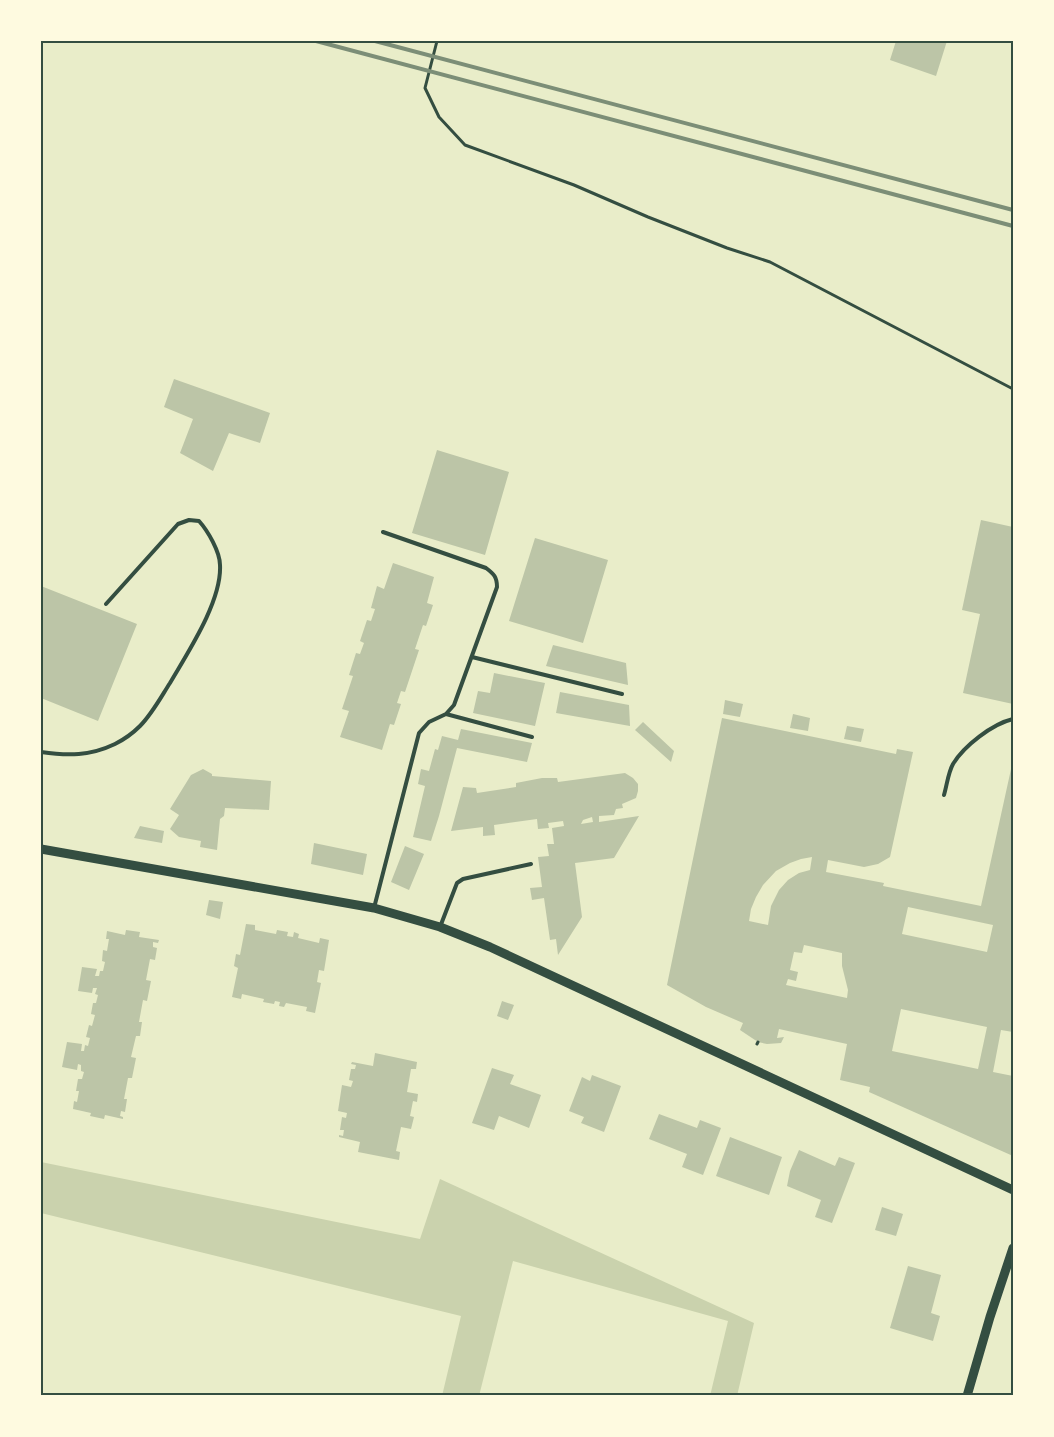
<svg xmlns="http://www.w3.org/2000/svg" width="1054" height="1437" viewBox="0 0 1054 1437" font-family="'Work Sans',sans-serif">
  <style>
    .green { fill: #cad2ad }
    .building { fill: #bcc5a7; fill-rule: evenodd }
    .lines { fill: none; stroke-linecap: round; stroke-linejoin: round }
    .path { stroke: #344e41; stroke-width: 3 }
    .service { stroke: #344e41; stroke-width: 4 }
    .tertiary { stroke: #344e41; stroke-width: 9 }
    .rail { stroke: #7c8e77; stroke-width: 4 }
    .neatline { fill: none; stroke: #344e41; stroke-width: 2 }
  </style>
  <rect width="100%" height="100%" fill="#e9edc9"/>
  <path class="green" d="M41,1162l379,77 20,-60 314,144 -17,73h-27l18,-75 -215,-60 -34,135h-37l19,-80 -420,-103z"/>
  <path class="building" d="M896,41h51l-11,35 -46,-16z
    M174,379l96,34 -10,30 -31,-10 -16,38 -33,-18 13,-34 -29,-12z
    M437,450l72,22 -24,83 -73,-22z
    M981,520l32,7v177l-50,-11 17,-79 -18,-4z
    M535,538l73,22 -25,83 -74,-22z
    M393,563l41,14 -7,26 6,2 -7,21 -3,-1 -8,24 4,1 -14,42 -4,-1 -4,12 4,1 -7,21 -4,-1 -8,26 -42,-13 9,-26 -7,-2 11,-33 -4,-1 7,-22 4,1 4,-11 -4,-2 7,-21 4,1 4,-12 -4,-1 6,-22 7,3z
    M41,586l96,38 -39,97 -57,-23z
    M553,645l73,18 2,22 -82,-19z
    M494,673l51,10 -10,43 -62,-13 5,-22 12,2z
    M560,692l69,13 1,21 -74,-13z
    M725,700l18,4 -3,13 -17,-3z
    M793,714l17,4 -2,13 -18,-3z
    M722,718l174,36 1,-5 16,3 -23,105 -12,7 -14,3 -36,-7 -2,12 58,11 -1,3 98,20 32,-146v272l-12,-2 -8,42 20,4v80l-144,-64 1,-5 -30,-7 7,-36 -68,-15 -2,9 7,-1 -3,6 -14,1 -9,-2 -18,-12 3,-7 -37,-16 -39,-22zM812,857l-2,13 -11,3 -11,7 -9,10 -8,16 -3,19 -19,-4 2,-12 5,-12 7,-12 13,-14 14,-8 11,-4zM908,907l85,18 -6,27 -85,-18zM804,945l38,8v13l6,24 -1,8 -61,-13 2,-6 8,2 2,-9 -8,-2 4,-18 8,1zM901,1009l86,18 -9,42 -86,-18z
    M643,722l31,29 -3,11 -36,-32z
    M847,726l17,3 -3,13 -17,-3z
    M461,729l71,14 -5,19 -70,-14 -18,68 -8,25 -18,-4 12,-51 -7,-2 3,-15 8,2 6,-22 3,1 4,-14 16,4z
    M203,769l9,5v2l59,5 -2,29 -44,-2 -1,8 -4,3 -3,31 -17,-3 1,-6 -22,-4 -9,-8 9,-14 -9,-6 21,-34z
    M625,773l8,5 5,6v7l-2,7 -14,6 1,4 -7,1 -2,6 -15,1v6l40,-6 -25,42 -39,5 7,54 -24,38 -2,-16 -6,1 -6,-42 -12,2 -2,-12 12,-1 -4,-30 11,-1 -2,-12h7l-2,-16 12,-2 -1,-5 -15,2 1,5 -11,1 -1,-10 -43,6 1,10 -12,1v-9l-32,4 12,-44 13,1 1,5 39,-6v-4l26,-5h15l1,4zM592,817l1,5 -12,2 2,-4z
    M140,826l24,5 -2,12 -28,-5z
    M314,843l53,11 -4,21 -52,-11z
    M405,846l19,8 -15,36 -18,-8z
    M209,900l14,2 -3,17 -14,-4z
    M246,924l9,1v5l21,4 1,-4 11,2 -1,4 6,1 1,-5 5,2 -1,4 21,5 1,-5 9,2 -5,31 -5,-1 -2,12 4,1 -6,30 -9,-2 1,-4 -21,-4 -2,4 -5,-1 1,-4 -5,-1 -1,3 -11,-2 1,-3 -22,-5 -1,5 -9,-2 6,-29 -4,-2 2,-12 4,1z
    M126,930l14,2 -1,5 20,3 -1,3 -5,-1v5l4,1 -2,12 -5,-1 -4,21 5,1 -4,20 -4,-1 -4,22h3l-2,14h-4l-5,21 5,1 -4,20h-4l-4,21h3l-2,13 -4,-1 -1,5 3,1v2l-18,-4 -1,4 -14,-3 1,-3 -18,-4 1,-8 3,1 2,-11h-3l2,-12h4l2,-7 -3,-1v-6l-3,-1 -1,6 -15,-3 5,-25 15,2 -1,7h3l1,-6 3,1 2,-8 -4,-1 3,-12 3,1 3,-11 -4,-1 2,-11h3l2,-8 -3,-1 2,-6h-4l-1,5 -14,-2 4,-24 15,2 -2,7h4l1,-5h3l2,-9 -3,-1 1,-11 4,1 2,-12h-3l1,-8 18,4z
    M502,1001l12,4 -6,15 -11,-4z
    M375,1053l42,9 -1,7h-5l-4,23 11,2 -1,8 -4,-1 -3,15 4,1 -3,12 -10,-2 -5,24 4,1 -1,8 -41,-8 2,-10 -21,-5v-2l4,1 1,-6h-4l2,-13 4,1 1,-5 -9,-2 4,-26 9,2 2,-6 -4,-1 2,-11h4l1,-4 -5,-1 1,-2 21,4z
    M492,1068l22,7 -4,9 31,11 -12,33 -30,-12 -5,14 -22,-7z
    M592,1075l29,11 -17,46 -23,-9 3,-6 -15,-6 13,-34 8,4z
    M659,1114l38,14 3,-8 21,8 -18,47 -21,-8 5,-13 -38,-15z
    M730,1137l52,20 -13,38 -53,-19z
    M799,1150l36,16 4,-9 16,6 -23,60 -17,-6 6,-17 -34,-14 3,-15z
    M882,1207l21,7 -7,22 -21,-6z
    M908,1266l33,9 -10,38 9,3 -7,25 -43,-13z"/>
  <g class="lines">
    <path class="path" d="M437,41l-12,47 14,29 26,28 109,40 74,32 79,31 43,14 243,127
      M757,1044l1,-2"/>
    <path class="service" d="M472,657l150,37
      M446,714l86,23
      M41,752c27,4 49,4 74,-8 8,-4 19,-12 25,-18 12,-12 21,-29 30,-43 18,-31 52,-82 50,-118 0,-13 -12,-34 -21,-44l-10,-1 -11,4 -72,80
      M944,795c3,-10 4,-22 9,-31 11,-18 39,-40 60,-45
      M374,908l45,-175 10,-11 17,-8 8,-9 43,-118c0,-10 -3,-13 -11,-19l-103,-36
      M440,927l17,-44 6,-4 68,-15"/>
    <path class="tertiary" d="M41,849l333,59 66,19 50,20 523,243
      M967,1396l23,-79 23,-69"/>
    <path class="rail" d="M316,41l697,185
      M375,41l638,169"/>
  </g>
  <rect width="1054" height="1437" fill="none" stroke="#fefae0" stroke-width="85"/>
  <rect x="42" y="42" width="970" height="1352" class="neatline"/>
</svg>
